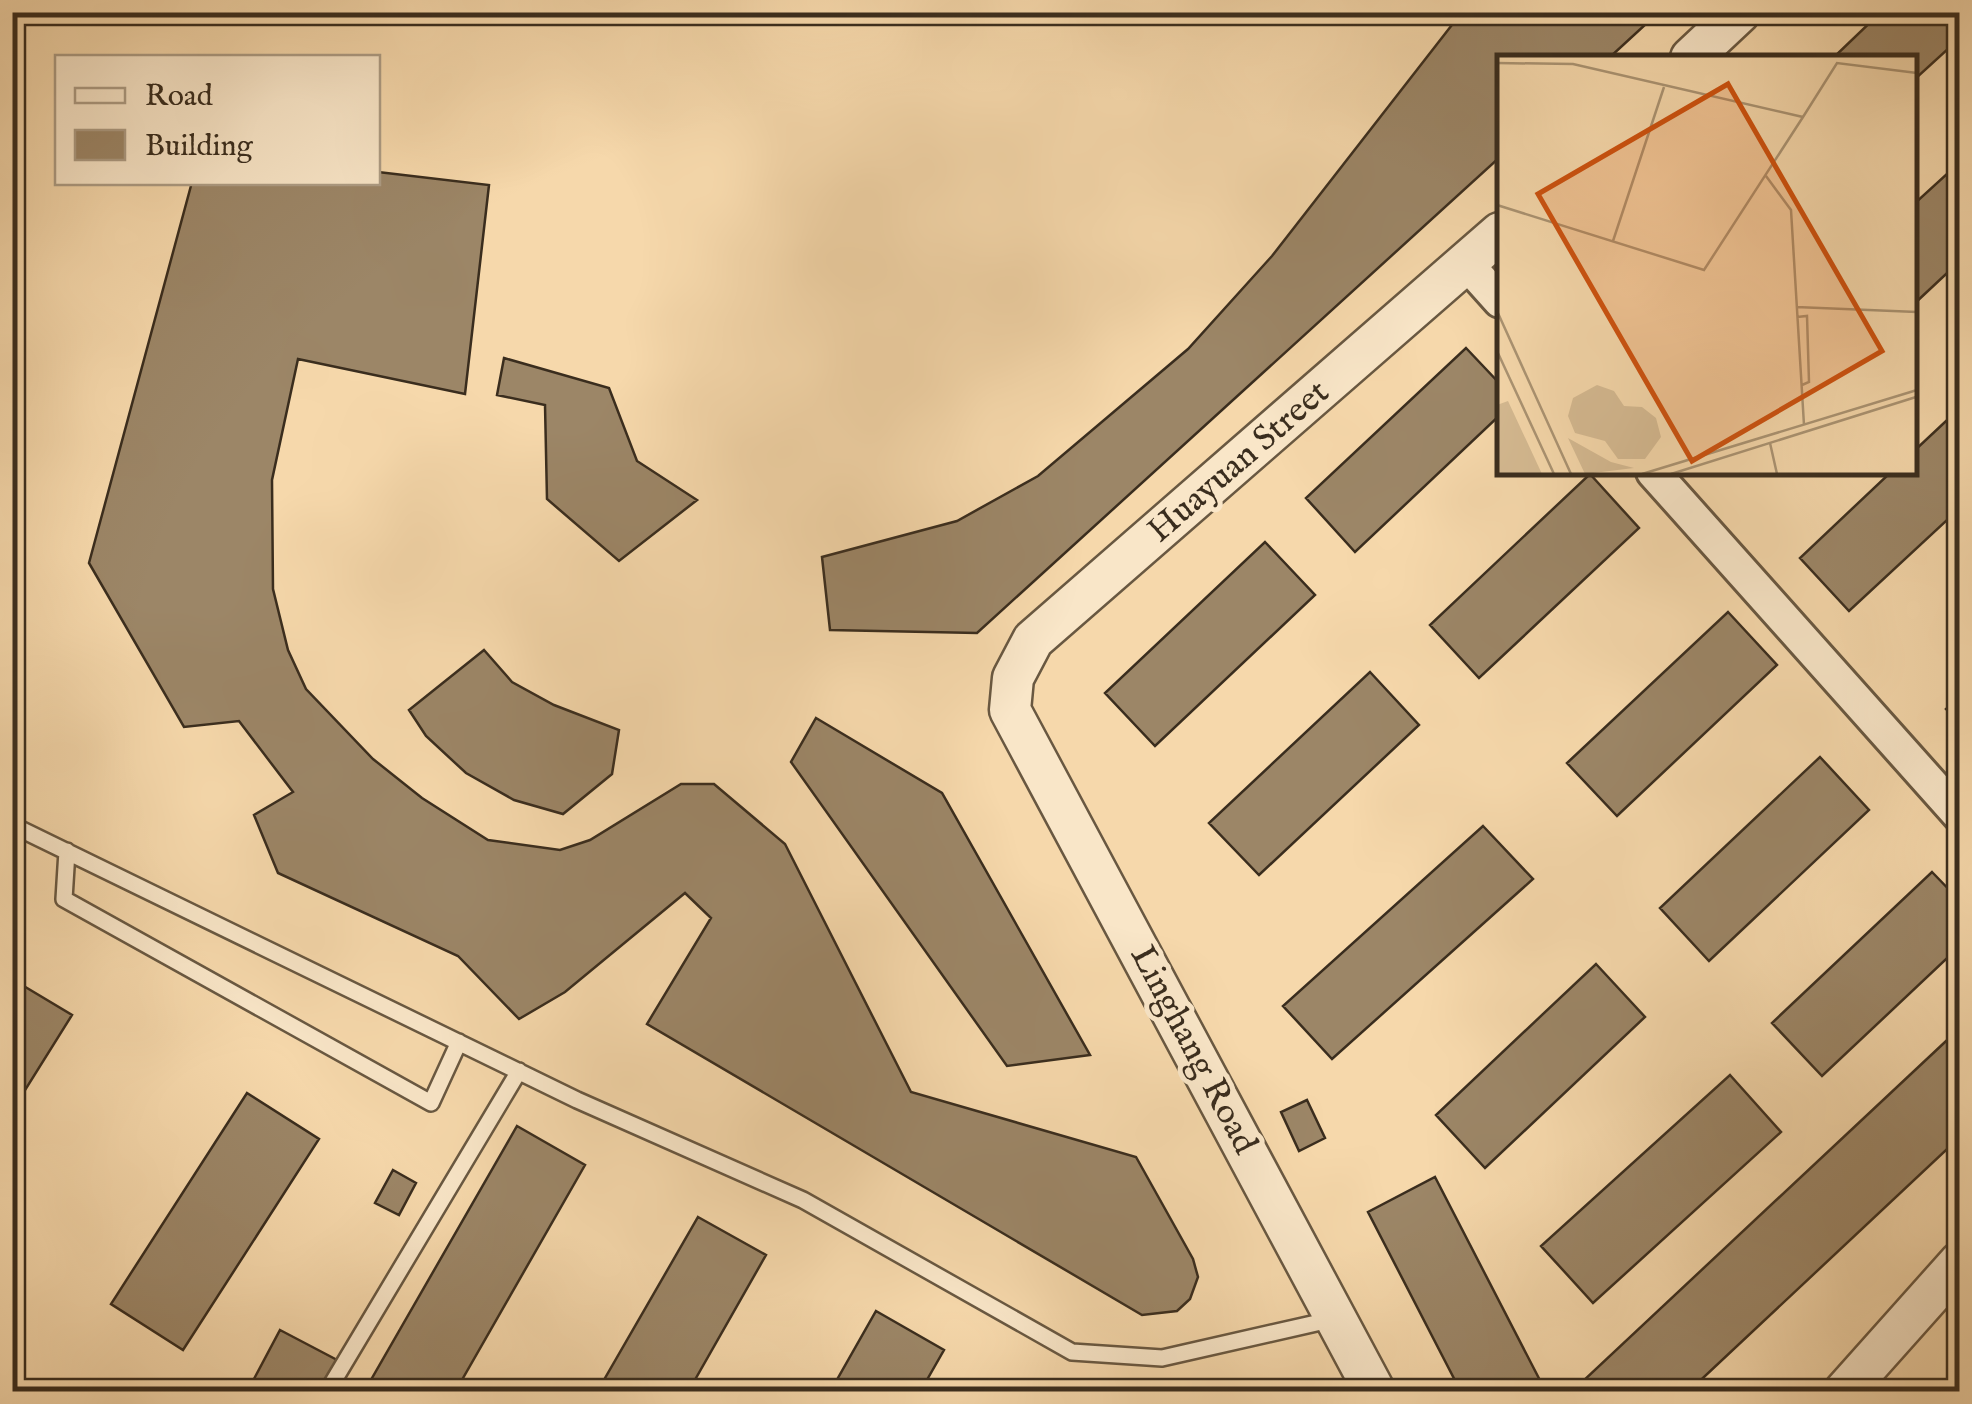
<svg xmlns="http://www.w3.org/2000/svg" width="1972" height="1404" viewBox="0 0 1972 1404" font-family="'IM FELL English',serif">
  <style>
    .building { fill: #9c8667; stroke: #3a2d1e; stroke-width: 2.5 }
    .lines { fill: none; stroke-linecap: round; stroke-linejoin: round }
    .service-casing { stroke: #695841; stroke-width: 20 }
    .minor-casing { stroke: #695841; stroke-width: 38 }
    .tertiary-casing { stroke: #695841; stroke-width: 45 }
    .service { stroke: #f9e6c8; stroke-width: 15 }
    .minor { stroke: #f9e6c8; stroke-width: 32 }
    .tertiary { stroke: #f9e6c8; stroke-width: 40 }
    .labels { text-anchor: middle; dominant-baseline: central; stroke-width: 10; stroke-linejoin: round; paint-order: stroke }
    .street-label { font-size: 35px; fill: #3a2d1e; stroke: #f9e6c8 }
    .inset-road { fill: none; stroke: #ab9473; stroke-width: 2.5 }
    .view { fill: #ce520f; fill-opacity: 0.15; stroke: #ce520f; stroke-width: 5 }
    .inset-edge { fill: none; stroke: #3a2d1e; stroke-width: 5 }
  </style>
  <rect width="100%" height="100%" fill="#f6d8ab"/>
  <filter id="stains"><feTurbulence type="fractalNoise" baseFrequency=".002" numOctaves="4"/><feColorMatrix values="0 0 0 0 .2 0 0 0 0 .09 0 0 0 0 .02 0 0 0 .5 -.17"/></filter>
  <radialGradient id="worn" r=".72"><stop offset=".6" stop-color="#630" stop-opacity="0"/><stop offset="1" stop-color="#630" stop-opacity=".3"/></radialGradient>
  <path class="building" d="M1462,12h197l-50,46h-109v99l-523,476 -147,-3 -8,-73 135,-36 81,-45 150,-127 84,-93z
    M1881,12h69l10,11v15l-46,42v-22h-81z
    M1960,162v99l-46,43v-100z
    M378,172l111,13 -24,209 -167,-35 -26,121 1,109 15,61 18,39 67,70 49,39 66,42 72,10 30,-10 91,-56h33l71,60 126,248 225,65 57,102 5,18 -8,22 -13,12 -35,4 -495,-291 64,-106 -26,-25 -120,99 -46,27 -61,-63 -180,-83 -24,-58 39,-23 -54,-71 -55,6 -95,-164 103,-381h186z
    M1466,348l34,36v31l-145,137 -49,-54z
    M504,358l105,30 28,73 60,39 -78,61 -72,-62 -2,-94 -48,-10z
    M1960,408v100l-111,103 -49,-53 91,-86h23v-21z
    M1590,474l49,54 -160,150 -49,-53z
    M1265,542l50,53 -160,151 -50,-53z
    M1728,612l49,53 -160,151 -50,-53z
    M484,650l28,32 42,23 65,25 -7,44 -49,40 -49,-14 -48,-27 -40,-37 -17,-26z
    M1370,672l49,53 -160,150 -50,-52z
    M1960,696v27l-14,-14z
    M816,718l126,75 148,262 -83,11 -216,-304z
    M1820,757l49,53 -160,151 -49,-53z
    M1483,826l50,53 -201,180 -49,-53z
    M1932,872l28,29v45l-138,130 -50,-53z
    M1596,964l49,53 -160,151 -49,-53z
    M12,979l60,36 -60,96z
    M1960,1028v109l-272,255h-97l-9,-10z
    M1730,1075l51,57 -188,171 -52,-57z
    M247,1093l72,46 -136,211 -72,-46z
    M1307,1100l18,38 -26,13 -18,-39z
    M517,1126l68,39 -130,227h-91z
    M393,1170l23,13 -17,32 -24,-12z
    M1435,1177l111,215h-85l-93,-180z
    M698,1217l68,38 -78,137h-91z
    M876,1311l68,39 -24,42h-90z
    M280,1330l59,31 -16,31h-76z"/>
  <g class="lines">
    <g class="service-casing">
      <path id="service" d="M12,825l565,275 226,100 269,152 90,6 172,-39
        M67,851l-3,48 367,204 28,-61
        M327,1392l192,-321"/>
    </g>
    <g class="minor-casing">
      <path id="minor" d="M1466,263l34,38
        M1653,472l307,344"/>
    </g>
    <g class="tertiary-casing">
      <path id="tertiary" d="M1691,58l49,-46
        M1375,1392l-365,-682 3,-32 20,-38 467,-407
        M1844,1392l116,-130"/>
    </g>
    <use href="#service" class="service"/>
    <use href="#minor" class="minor"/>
    <use href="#tertiary" class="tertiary"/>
  </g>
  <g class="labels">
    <g class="street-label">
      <text transform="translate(1239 462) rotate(-41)">Huayuan Street</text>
      <text transform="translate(1193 1050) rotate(62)">Linghang Road</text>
    </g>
  </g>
  <g transform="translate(1497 55)">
    <rect width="420" height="420" fill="#f6d8ab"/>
    <path d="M100,330l17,6 10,15 18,1 14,11 5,19 -16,22h-27l-13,-18 -30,-8 -7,-17 5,-18zM11,346l34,73h-45v-69zM71,383l43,24 23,6 -49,6z" fill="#d6bb93"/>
    <path class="inset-road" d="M0,8l76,1 230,53 34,-54 80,10M269,121l25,34 13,215M0,150l207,65 99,-153M116,186l51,-154M299,252l121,5M0,256l74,163M300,262l10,-1 2,66 -7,3M0,296l57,123M273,388l7,31M145,419l275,-84M174,419l245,-77"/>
    <path class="view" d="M231,29l154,267 -190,110 -154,-267z"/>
    <rect width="420" height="420" class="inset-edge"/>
  </g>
  <rect width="1972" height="1404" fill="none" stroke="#f6d8ab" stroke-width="50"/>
  <rect x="15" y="15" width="1942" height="1374" fill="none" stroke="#3a2d1e" stroke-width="5"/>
  <rect x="25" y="25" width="1922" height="1354" fill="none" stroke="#3a2d1e" stroke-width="2.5"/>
  <rect x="55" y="55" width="325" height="130" fill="#f9e6c8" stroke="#ad9c84" stroke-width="2.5"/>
  <rect x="75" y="88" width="50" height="15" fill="#f9e6c8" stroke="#ad9c84" stroke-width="2.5"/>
  <text x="145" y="105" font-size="30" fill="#3a2d1e">Road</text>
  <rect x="75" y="130" width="50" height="30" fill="#9c8667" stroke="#ad9c84" stroke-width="2.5"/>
  <text x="145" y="155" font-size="30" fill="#3a2d1e">Building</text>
  <rect width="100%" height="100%" filter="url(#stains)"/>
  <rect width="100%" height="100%" fill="url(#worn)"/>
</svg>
